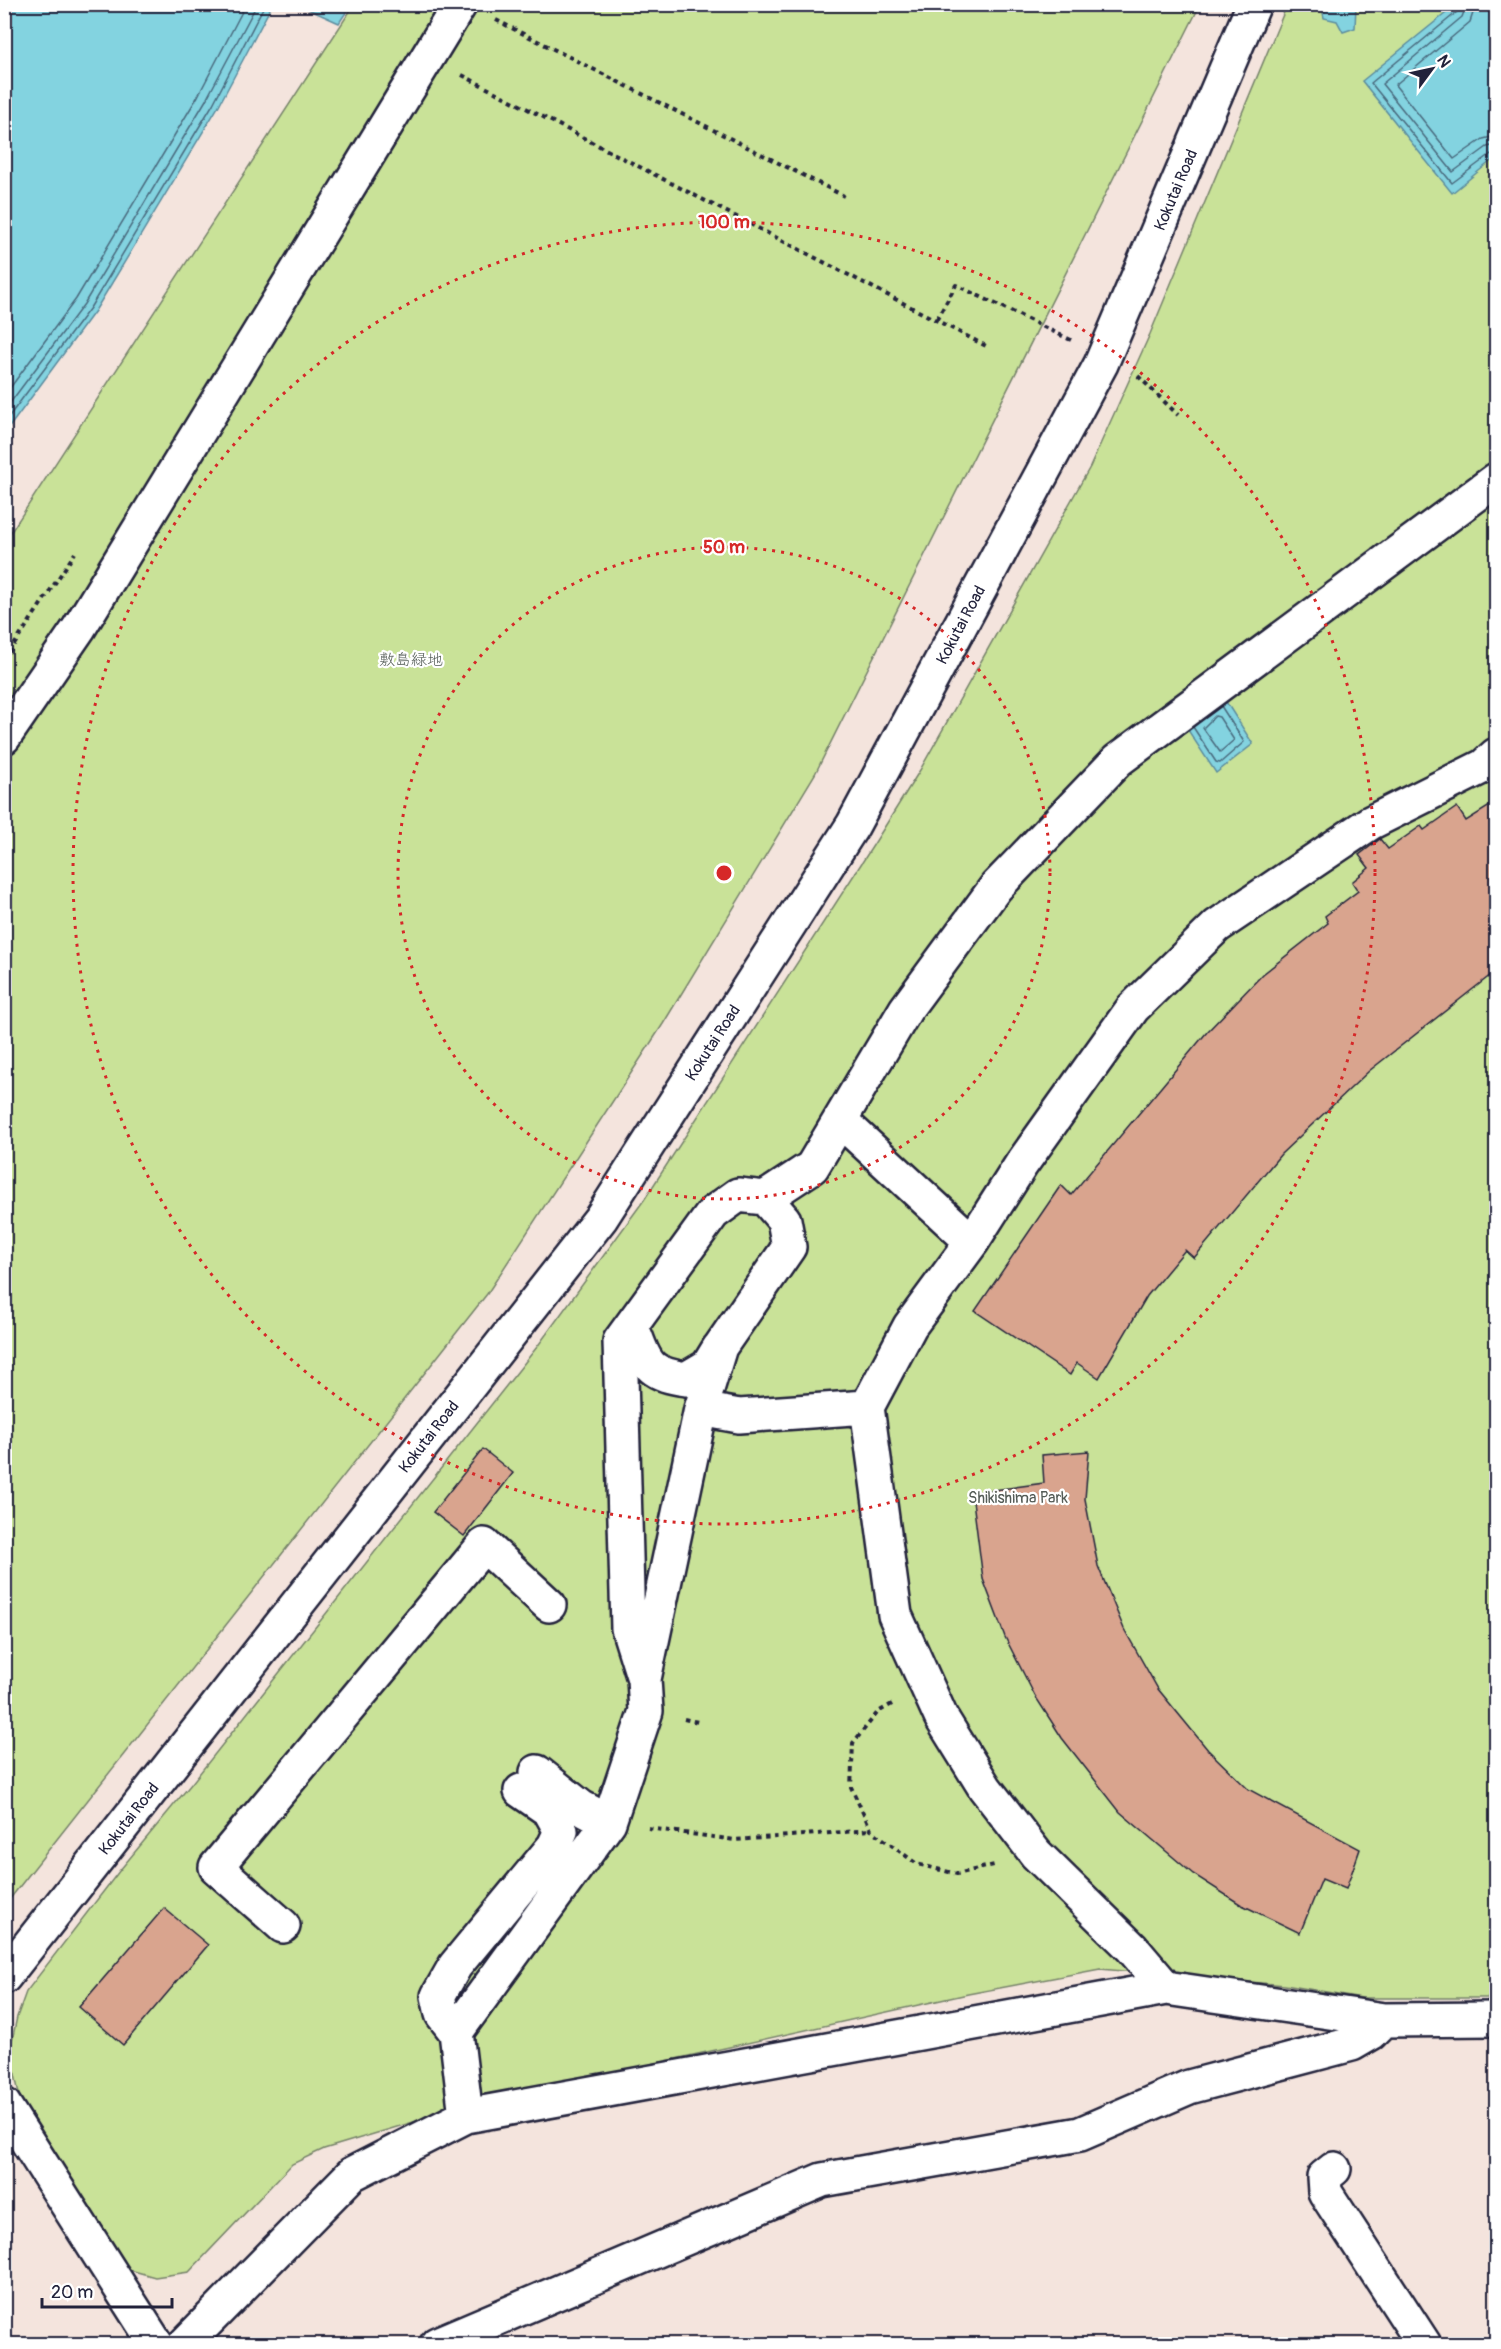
<svg xmlns="http://www.w3.org/2000/svg" width="1501" height="2349" viewBox="0 0 1501 2349" font-family="Pangolin,'Klee One',sans-serif">
  <style>
    .green { fill: #c9e298; stroke: #76826a; stroke-width: 1.5 }
    .water { fill: #83d3e0; stroke: #5c8c9e; stroke-width: 1.5 }
    .lines { fill: none; stroke-linecap: round; stroke-linejoin: round }
    .shore { stroke: #49697d; stroke-width: 1.5 }
    .building { fill: #d9a48e; stroke: #22223b; stroke-width: 1.5 }
    .minor-casing { stroke: #22223b; stroke-width: 38 }
    .path { stroke: #22223b; stroke-width: 4; stroke-dasharray: 4.5 4.5; stroke-linecap: butt }
    .minor { stroke: #fff; stroke-width: 33 }
    .ring { fill: none; stroke: #d62828; stroke-width: 3; stroke-dasharray: 3 6 }
    .labels { text-anchor: middle; dominant-baseline: central; stroke-width: 4.5; stroke-linejoin: round; paint-order: stroke }
    .street-label { font-size: 16px; fill: #22223b; stroke: #fff }
    .park-label { font-size: 16px; fill: #545c57; stroke: #fff }
    .centre { fill: #d62828; stroke: #fff; stroke-width: 3 }
    .ring-label { font-size: 18px; text-anchor: middle; font-weight: bold; fill: #d62828; stroke: #fff; stroke-width: 4.5; stroke-linejoin: round; paint-order: stroke }
  </style>
  <rect width="100%" height="100%" fill="#f4e4dd"/>
  <filter id="ink" filterUnits="userSpaceOnUse"><feTurbulence type="fractalNoise" baseFrequency=".0167" numOctaves="2"/><feDisplacementMap in="SourceGraphic" scale="12" xChannelSelector="R" yChannelSelector="G"/><feConvolveMatrix kernelMatrix="1 2 1 2 8 2 1 2 1" color-interpolation-filters="sRGB"/></filter>
  <g filter="url(#ink)">
    <path class="green" d="M354,5h846l-385,769 -152,250 -176,270 -482,611v-1364z
      M1287,5h209v1993h-134l-77,-13 -185,-16 -132,25 -397,88 -45,6 -202,61 -32,15 -103,108 -34,5 -25,-7 -110,-171 -10,-49 7,-33 9,-25 94,-122 72,-87 345,-436 107,-147 230,-356 46,-74 170,-303 60,-133z"/>
    <path class="water" d="M5,4l267,1 -54,102 -123,204 -90,122z
      M299,5h39l9,6 -8,12z
      M1331,5h25l-1,23 -12,4 -6,-11 -13,-3 -1,-5z
      M1456,5h40v152l-44,36 -90,-112z
      M1221,694l32,50 -37,29 -32,-49z"/>
    <g class="lines">
      <path class="shore" d="M1459,4l-2,8 -86,71 81,100 39,-29 5,-1
        M1467,4l-5,13 -80,67 71,88 34,-25 9,-2
        M1476,4l-6,18 -75,63 59,74 29,-20 13,-3
        M4,396l72,-97 122,-203 48,-92
        M4,411l80,-107 122,-204 51,-96
        M4,423l86,-115 123,-204 52,-100
        M1215,716l4,1 15,23 -14,12 -17,-24z
        M1193,727l23,35 4,1 24,-21 -23,-36"/>
    </g>
    <path class="building" d="M1496,802v169l-127,100 -88,83 -87,104 -9,-8 -38,46 -48,82 -22,-15 -7,12 -95,-64 86,-126 10,10 136,-163 56,-58 65,-51 -3,-7 33,-25 -6,-9 17,-14 -10,-13 21,-16 8,10 33,-23 3,4 33,-23 9,14z
      M483,1449l30,24 -49,63 -31,-24z
      M1089,1451l-4,48 13,67 26,63 34,60 50,61 40,39 112,60 -14,40 -24,-10 -22,54 -60,-29 -47,-30 -73,-62 -58,-74 -27,-42 -30,-59 -22,-58 -11,-86 72,-10 -2,-28z
      M164,1908l44,37 -85,100 -44,-38z"/>
    <g class="lines">
      <g class="minor-casing">
        <path id="minor" d="M4,737l75,-109 381,-624
          M840,1120l132,122
          M765,1198l47,-31 94,-158 90,-122 122,-127 378,-280
          M620,1341l16,-4c11,31 17,37 50,42l22,-13 11,-18
          M701,1409l38,7 128,-9
          M537,1772l44,35 28,15
          M283,1926l-67,-59 268,-322 65,60
          M4,1977l597,-759 252,-393 248,-461 153,-360
          M1166,1988l-34,-40 -96,-94 -51,-66 -44,-71 -46,-102 -28,-208 43,-81 62,-84 49,-77 112,-157 84,-82 153,-103 114,-57 12,-11
          M456,2032l-14,-18 -4,-18 17,-30 99,-120 7,-15 -11,-20 -29,-20
          M4,2105l152,239
          M466,2116l-10,-84 153,-210 37,-111 -2,-32 57,-270 19,-62 69,-100 -5,-27 -19,-22 -27,-3 -25,18 -93,128 8,287 16,51
          M1334,2169l-10,8 1,15 99,152
          M185,2344l167,-170 114,-58 700,-128 218,32 112,-1
          M437,2344l385,-164 258,-46 109,-47 163,-43 19,-11 13,-13"/>
      </g>
      <path class="path" d="M496,20l348,176
        M462,75l524,271
        M937,319l19,-34 115,55
        M1138,376l40,39
        M4,660l71,-107
        M892,1704l-14,8 -25,31 -2,44 20,43 46,34 40,10 37,-9
        M684,1719l14,3
        M648,1828l87,12 136,-10"/>
      <use href="#minor" class="minor"/>
    </g>
  </g>
  <g class="ring">
    <circle cx="724" cy="873" r="326"/>
    <circle cx="724" cy="873" r="651"/>
  </g>
  <g class="labels">
    <g class="street-label">
      <text transform="translate(1176 190) rotate(-67)">Kokutai Road</text>
      <text transform="translate(961 625) rotate(-62)">Kokutai Road</text>
      <text transform="translate(713 1043) rotate(-57)">Kokutai Road</text>
      <text transform="translate(429 1437) rotate(-52)">Kokutai Road</text>
      <text transform="translate(129 1819) rotate(-52)">Kokutai Road</text>
    </g>
    <g class="park-label">
      <text x="411" y="660">敷島緑地</text>
      <text x="1018" y="1498">Shikishima Park</text>
    </g>
  </g>
  <circle cx="724" cy="873" r="9" class="centre"/>
  <g class="ring-label">
    <text x="724" y="228">100 m</text>
    <text x="724" y="553">50 m</text>
  </g>
  <rect width="1501" height="2349" fill="none" stroke="#fff" stroke-width="24"/>
  <rect x="12" y="12" width="1477" height="2325" fill="none" stroke="#22223b" stroke-width="2" filter="url(#ink)"/>
  <g transform="translate(1432 69) rotate(57)" stroke="#ffffff" stroke-width="4.5" paint-order="stroke">
  <path d="M0-4.5L10 22L0 15L-10 22Z" fill="#22223b"/>
  <text y="-9" font-size="16" font-weight="bold" text-anchor="middle" fill="#22223b">N</text>
  </g>
  <path d="M42 2298v9h130v-9" fill="none" stroke="#22223b" stroke-width="3"/>
  <text x="51" y="2298" font-size="18" fill="#22223b" stroke="#ffffff" stroke-width="4.5" paint-order="stroke">20 m</text>
</svg>
